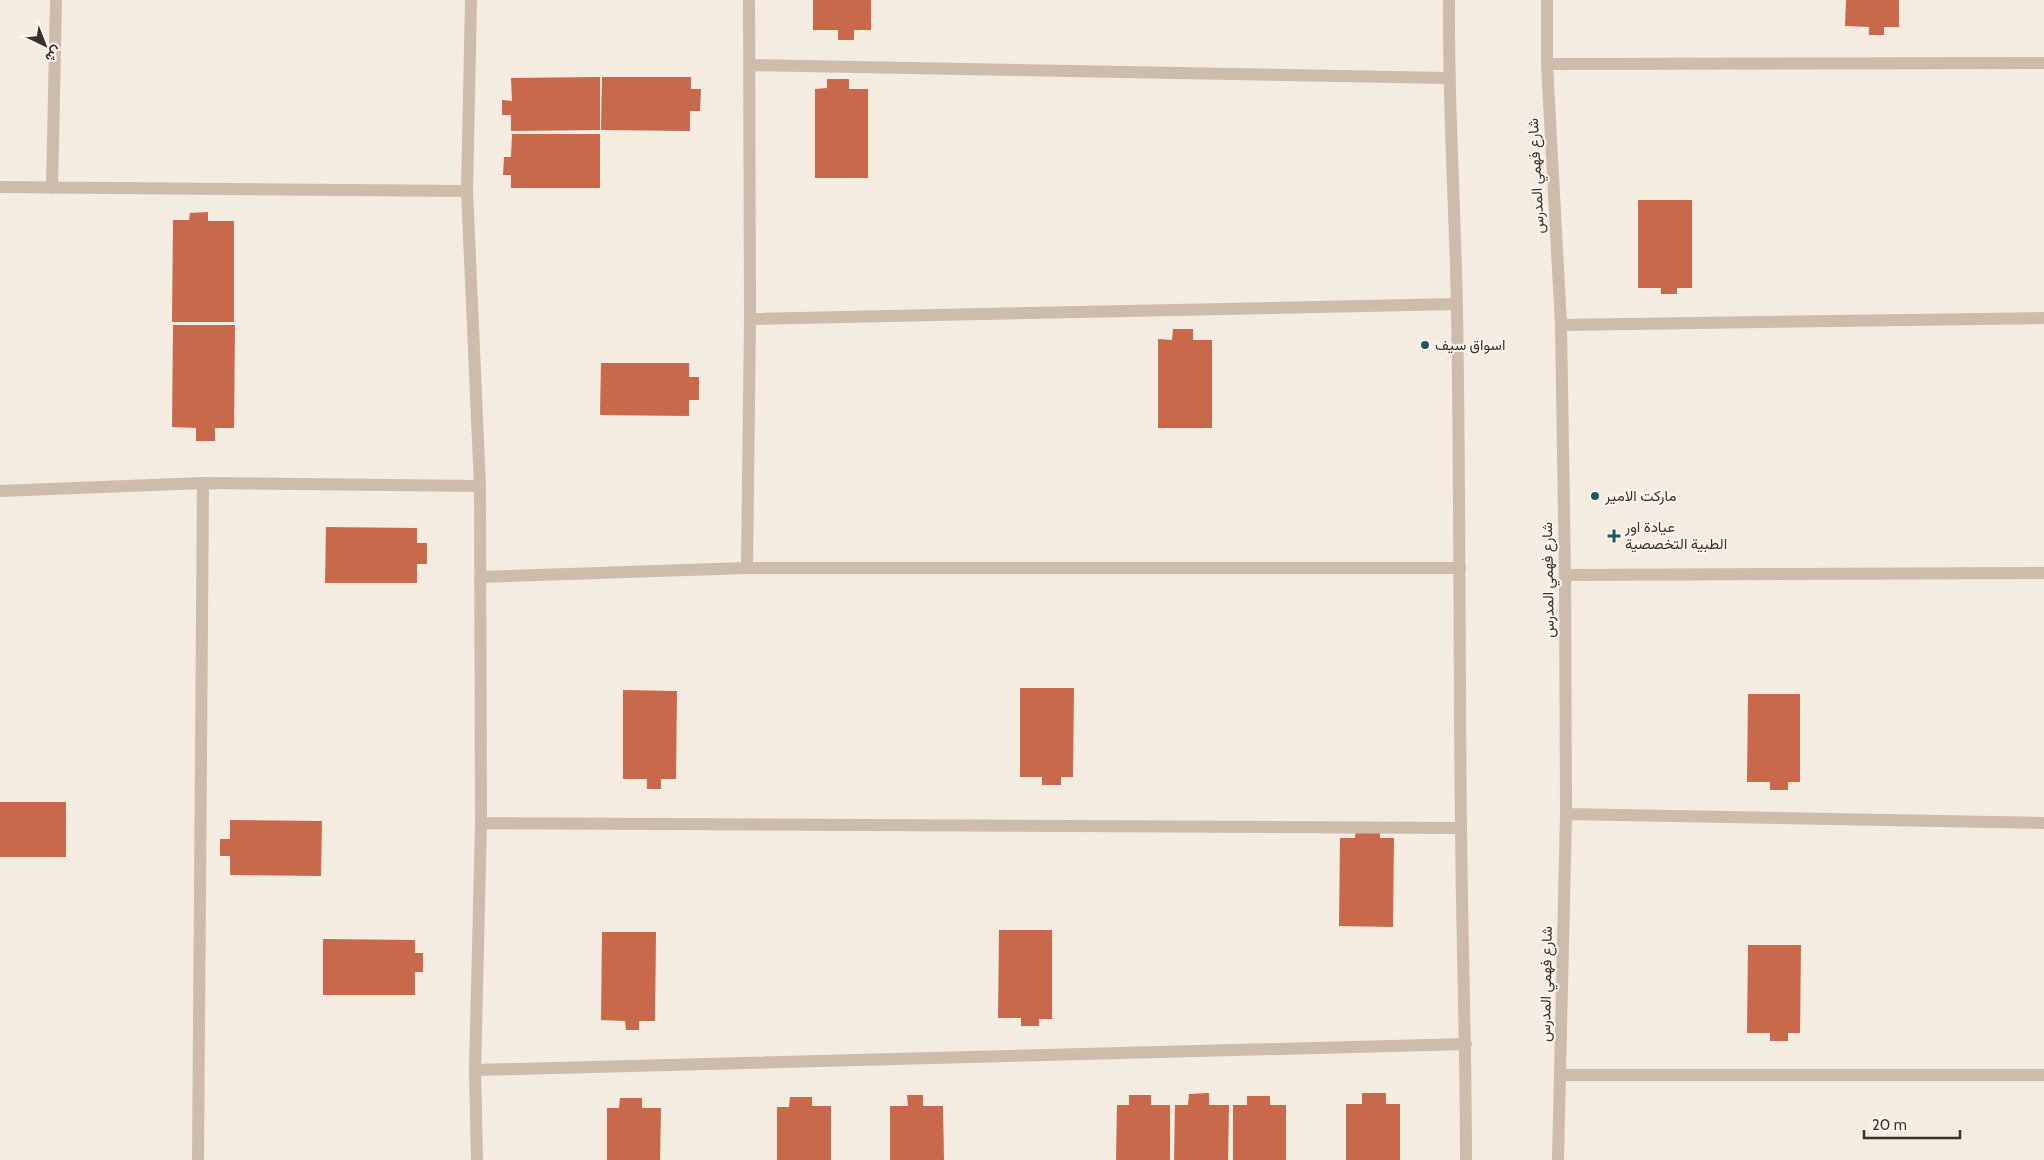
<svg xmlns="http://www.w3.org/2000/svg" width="2044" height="1160" viewBox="0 0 2044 1160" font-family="Cabin,Vazirmatn,sans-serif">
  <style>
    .building { fill: #c8694b }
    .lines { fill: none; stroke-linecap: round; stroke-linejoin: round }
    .minor { stroke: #cdbbac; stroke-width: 12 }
    .poi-dot { fill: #1f5a5e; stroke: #fbf5ee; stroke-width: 2 }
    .labels { text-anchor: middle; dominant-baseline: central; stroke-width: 4; stroke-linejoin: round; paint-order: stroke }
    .street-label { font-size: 15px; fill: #3b302b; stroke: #fbf5ee }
    .poi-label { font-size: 15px; fill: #3b302b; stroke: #fbf5ee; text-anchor: start }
  </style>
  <rect width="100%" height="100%" fill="#f4ebe1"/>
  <path class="building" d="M813,0h58v30h-17v10h-16v-10h-25z
    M1846,0h53v27h-15v8h-15v-8l-24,-1z
    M600,77v53l-89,1v-16h-9v-15l10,1 -1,-23z
    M602,77h89v12h10l-1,22h-10v20l-89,-1z
    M827,79h22v10h19v89h-53v-89l12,-1z
    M512,134h88v54h-89v-13h-8l1,-18h7z
    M1638,200h54v88h-15v6h-16v-6h-23z
    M208,212v9h26v101h-62l1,-102h16l1,-7z
    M173,325h62l-1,103h-19v13h-19v-13l-24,-1z
    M1173,329h20v11h19v88h-54v-89l14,1z
    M601,363h88v14h10v23h-10v16l-89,-1z
    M326,527l91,1v15h10v21h-10v19h-92z
    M1020,688h54l-1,89h-12v8h-19v-8h-22z
    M623,690l54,1 -1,88h-15v10h-14v-10h-24z
    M1748,694h52v88h-12v8h-18v-8h-23z
    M0,802h66v55h-66z
    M230,820l92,1 -1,55 -91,-1v-19h-10v-17h10z
    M1356,826l24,1v11h14l-1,89 -54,-1 1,-88h15z
    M999,930h53v89h-13v7h-18v-8h-23z
    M602,932h54l-1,89h-16v9h-13l-1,-9 -24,-1z
    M323,939l92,1v13h8v19h-8v23h-92z
    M1748,945h53l-1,88h-12v8h-18v-8h-23z
    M1209,1093v12h20l-1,55h-54l1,-55h13l1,-11z
    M1362,1093h24v11h14v56h-54v-56h16z
    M907,1095h16v11h20l1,54h-54v-54h18z
    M1129,1095h22v10h19v55h-54l1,-55h12z
    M1247,1096h23v9h16v55h-53v-55h14z
    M790,1097h22v9h19v54h-54v-53h12z
    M620,1098h22v10h19l-1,52h-53v-52h12z"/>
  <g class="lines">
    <path class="minor" d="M471,0l-4,191 13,295 1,337 -6,247 2,90
      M1449,0c-1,103 6,206 8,309 3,173 2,346 4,519 1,111 5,221 5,332
      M1547,0v64l14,261 4,250 1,239 -8,346
      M1547,64l497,-1
      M749,65l699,13
      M0,187l467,4
      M52,188l4,-188
      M750,319l707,-15
      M1561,325l483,-7
      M0,491l203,-8 277,3
      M747,568l3,-249 -1,-319
      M1565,575l479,-2
      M480,577l267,-9h713
      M1566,814l478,9
      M481,823l980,5
      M475,1070l991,-26
      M1560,1075h484
      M198,1160l5,-677"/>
  </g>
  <g class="poi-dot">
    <circle cx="1425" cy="345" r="5"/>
    <circle cx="1595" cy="496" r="5"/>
    <path d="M1611.5 528.5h5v5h5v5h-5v5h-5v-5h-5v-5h5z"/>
  </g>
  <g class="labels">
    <g class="street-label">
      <text transform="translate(1536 176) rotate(-93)">شارع فهمي المدرس</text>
      <text transform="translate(1548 580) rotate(-91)">شارع فهمي المدرس</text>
      <text transform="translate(1546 984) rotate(-89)">شارع فهمي المدرس</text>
    </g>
    <g class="poi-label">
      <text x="1435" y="345">اسواق سيف</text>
      <text x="1605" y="496">ماركت الامير</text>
      <text x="1625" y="527">عيادة اور<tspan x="1625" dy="17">الطبية التخصصية</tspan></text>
    </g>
  </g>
  <g transform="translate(45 45) rotate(137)" stroke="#fbf5ee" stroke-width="4" paint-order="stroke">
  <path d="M0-4L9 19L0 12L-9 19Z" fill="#3b302b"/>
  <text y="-8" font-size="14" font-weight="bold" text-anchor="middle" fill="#3b302b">ش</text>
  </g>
  <path d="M1864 1130v8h96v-8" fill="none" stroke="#3b302b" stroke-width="2.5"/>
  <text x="1872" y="1130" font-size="15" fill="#3b302b" stroke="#fbf5ee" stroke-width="4" paint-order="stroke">20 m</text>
</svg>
